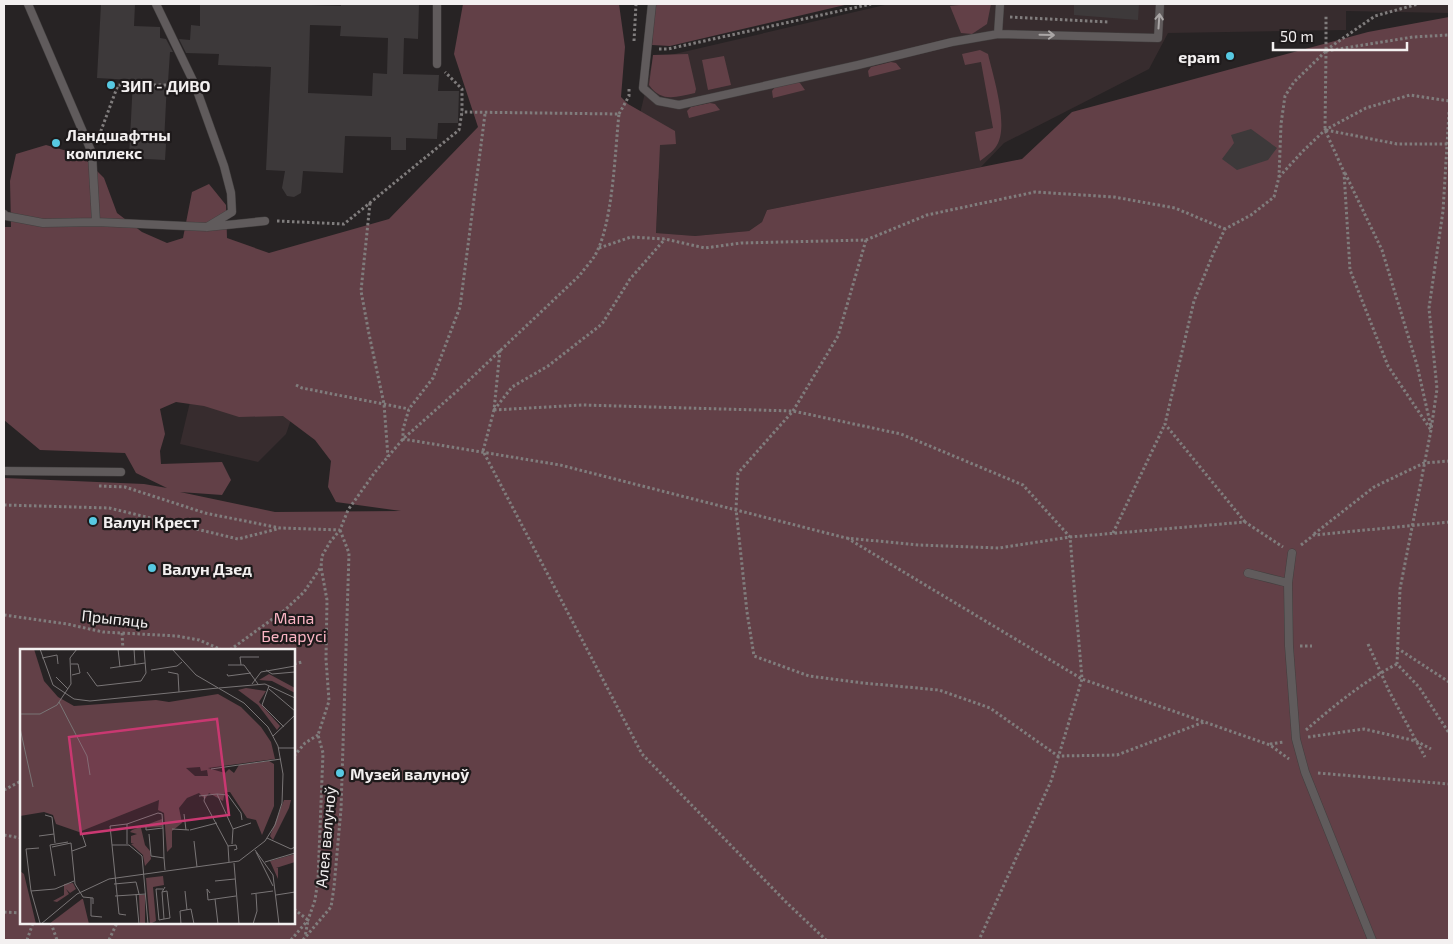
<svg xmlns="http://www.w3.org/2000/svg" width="1453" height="944" viewBox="0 0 1453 944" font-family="'Exo 2',sans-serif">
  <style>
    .built { fill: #372c2e }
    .green { fill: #624047; fill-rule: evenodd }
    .building { fill: #3d393a; fill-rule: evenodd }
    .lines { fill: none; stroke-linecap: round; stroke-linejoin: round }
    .lane-casing { stroke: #423f3f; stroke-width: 9 }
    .path { stroke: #807d7d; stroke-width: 3; stroke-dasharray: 2.5 2.5; stroke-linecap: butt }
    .lane { stroke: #605b5c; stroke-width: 8 }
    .oneway { stroke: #aaa6a6 }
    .poi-dot { fill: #57c9e2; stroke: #1e1a1b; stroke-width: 2 }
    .labels { text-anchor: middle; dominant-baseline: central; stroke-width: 4.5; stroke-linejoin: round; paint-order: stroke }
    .poi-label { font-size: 16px; font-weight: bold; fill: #f3f0f0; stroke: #1e1a1b; text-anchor: start }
    .park-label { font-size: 16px; fill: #fab4c3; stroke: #1e1a1b }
    .street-label { font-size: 16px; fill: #f3f0f0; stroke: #1e1a1b }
    .inset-road { fill: none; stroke: #797576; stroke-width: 1 }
    .view { fill: #c93871; fill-opacity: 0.15; stroke: #c93871; stroke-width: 2.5 }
    .inset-edge { fill: none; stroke: #f3f0f0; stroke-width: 2.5 }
  </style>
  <rect width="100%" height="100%" fill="#272324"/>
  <path class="built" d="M889,4h560v9l-103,-2v19l-178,3 -19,36 -145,74 -23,24 -214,43 -5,12 -13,9 -54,5 -39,-3 3,-52 -20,-63 14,-59z
    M205,339l97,49 -16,46 -28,28 -78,-18z"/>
  <path class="green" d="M463,4h156l6,43 -4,50 7,7 47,27 1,13 -16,1 -4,88 39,3 54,-5 13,-9 5,-12 255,-51 50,-47 296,-80 81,-15v923h-1445v-462l140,6 23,4 -31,-15 -11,-20 -85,-3 -36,-30v-193h7l-1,-46 6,-27 30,-9 35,10 23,23 13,35 25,19 25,11 16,-5 9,-46 17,-8 17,21 1,33 42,15 120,-34 89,-92 -24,-73zM176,402l28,4 35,11 44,-1 32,24 16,21 -3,26 8,15 65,9 -126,1 -95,-20 42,3 9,-15 -9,-18 -61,2 -1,-13 5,-17 -5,-25zM21,650h273v273h-273z
    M655,4h194l-179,42 -18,-1z
    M969,4h22l-4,20 -15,10 -11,-1 -11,-27z
    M980,50l8,4c5,22 21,71 9,91 -3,6 -12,12 -17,16l-5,-29 18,-4 -12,-66 -16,3 -3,-11z
    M688,54l8,35 -1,4c-19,4 -33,10 -46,-8l4,-30z
    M724,56l7,29 -23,5 -6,-30z
    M891,62l5,1 5,6 -32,8 -1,-6 3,-4z
    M795,83h5l5,7 -32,8 -1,-7 3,-4z
    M710,103l5,1 5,6 -31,8 -2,-7 4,-4z"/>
  <path class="building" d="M101,4h34l-1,22 26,1v11l6,1 7,13h-3l-2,30h-1l-3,61 2,1 -1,16 -36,-2 4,-78 -36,-2z
    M200,4h111v1l30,1v-2h78l-1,35 -14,-1 -1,36 36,1 -1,16h21l-1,32h-20l-1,16 -31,-1v12h-15v-13l-46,-1 -2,37 -40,-2 -2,22 -7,4 -7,-1 -5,-8 3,-17 -19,-1 5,-103 -53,-2 1,-11 -33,-1 -7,-14 11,1 1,-15 9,1zM310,25l31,1 -1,10 48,2 -1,36 -14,-1 -1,23 -64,-3z
    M1074,4h65l-1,16 -64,-5z
    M1251,129l26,19 -9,12 -31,10 -15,-11 12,-16 -3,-8z"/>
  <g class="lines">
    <g class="lane-casing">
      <path id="lane" d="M156,4l39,81 29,81 7,27 1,19 -25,15
        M437,4v60
        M652,4l-9,84 15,13 21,4 179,-40 94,-23 46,-8 160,4 2,-34
        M998,34l2,-30
        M4,214l2,2 37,7 53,-1 -4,-69 -64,-149
        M96,222l111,5 58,-6
        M4,471l117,1
        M1292,553l-4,30 1,63 7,93 9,33 67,168
        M1248,573l40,10"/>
    </g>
    <path class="path" d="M1010,17l99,5
      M634,41l2,-37
      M659,49h9l203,-45
      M1326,50l49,-34 43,-12
      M1326,51l-1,79 19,42 6,98 38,96 43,64
      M1326,51l87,-14 36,-2
      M1449,112l-6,99 -14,97 8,81 -6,41 -31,159 -3,75 22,23 30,46
      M485,114l-25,193 -27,71 -24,31 -6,20v10l157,26 286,73 73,7 80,3 71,-11 175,-15 38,25
      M619,114l10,-18v-7
      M1326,130l71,14h52
      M99,136l19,-51h64
      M1345,173l37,77 35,115 14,62
      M1279,177l24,-26 22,-21 41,-22 44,-13 39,6
      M370,203l-9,88 8,43 15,70 4,53
      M277,221l67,3 115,-94 3,-18v-23l-17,-17
      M866,240l-28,96 -45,75 -55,62 -2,36 11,103 7,44 55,20 54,7 76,7 51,18 68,48 59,-1 87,-33
      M599,248l32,-11 34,2 40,9 36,-5 125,-3 61,-25 108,-23 79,5 61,11 50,21
      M500,350l-6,60 -11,41 159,303 145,149 39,37
      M296,385l6,3 107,21
      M494,410l88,-5 211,6 108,23 122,51 47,52 12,142 -31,102 -72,159
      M494,410l18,-23 36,-21 54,-42 28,-45 35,-40
      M99,486l26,1 80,26 75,15 60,2
      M4,505l105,3 129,31 39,-10
      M1245,522l-80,-98 29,-123 19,-47 12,-25 26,-14 23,-18 5,-20 2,-53 4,-28 9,-14 32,-31v-36
      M1113,533l52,-109
      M1314,534l60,-47 50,-24 25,-2
      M847,538l235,141 188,66 19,14
      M1301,545l13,-10 135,-13
      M4,615l63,9 36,8 74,4 22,4 23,10
      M122,633l1,17
      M1368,644l21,47 36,66
      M1300,646h12
      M1397,648l52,34
      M230,650l56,-41 18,-17 17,-25
      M294,664l8,-2
      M1306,730c29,-25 58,-49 91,-66
      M1308,737l56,-8 52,12 15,8
      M1270,744l14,-2
      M294,756l11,-13 13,-8
      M1318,773l131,11
      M4,790l17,-9
      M4,835l17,3
      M294,909l14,11 -3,17
      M4,912l17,1
      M51,923l6,17
      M27,940l6,-17
      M109,940l8,-17
      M291,940l17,-20 7,-20 3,-20 5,-127 -5,-18 11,-34 -3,-42 1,-59 -6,-33 1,-11 8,-14 10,-12 8,-20 27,-38 28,-33 63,-56 114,-108c4,-6 10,-12 14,-18 19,-30 21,-107 25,-143l-157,-2
      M303,940l28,-33 3,-20 7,-78 8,-256 -9,-23"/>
    <use href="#lane" class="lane"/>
  </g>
  <defs><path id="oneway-shaft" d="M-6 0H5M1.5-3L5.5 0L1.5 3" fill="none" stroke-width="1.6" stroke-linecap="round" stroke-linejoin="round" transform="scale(1.25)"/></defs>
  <g class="oneway">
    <use href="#oneway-shaft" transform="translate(1159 21) rotate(-86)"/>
    <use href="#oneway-shaft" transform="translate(1047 35) rotate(1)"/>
  </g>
  <g class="poi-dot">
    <circle cx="1230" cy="56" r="5"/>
    <circle cx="111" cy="85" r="5"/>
    <circle cx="56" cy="143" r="5"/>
    <circle cx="93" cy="521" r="5"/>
    <circle cx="152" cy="568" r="5"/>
    <circle cx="340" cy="773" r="5"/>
  </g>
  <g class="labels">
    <g class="poi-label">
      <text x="1220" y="56" text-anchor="end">epam</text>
      <text x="121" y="85">ЗИП - ДИВО</text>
      <text x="66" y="134">Ландшафтны<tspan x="66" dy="18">комплекс</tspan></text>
      <text x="103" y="521">Валун Крест</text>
      <text x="162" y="568">Валун Дзед</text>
      <text x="350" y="773">Музей валуноў</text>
    </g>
    <g class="park-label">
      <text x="294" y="617">Мапа<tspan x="294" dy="18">Беларусі</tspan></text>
    </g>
    <g class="street-label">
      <text transform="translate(115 618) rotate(6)">Прыпяць</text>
      <text transform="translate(325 837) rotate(-85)">Алея валуноў</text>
    </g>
  </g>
  <g transform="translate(20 649)">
    <rect width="275" height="275" fill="#272324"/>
    <path d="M0,0h14l10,32 14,16 16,9 82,-6 13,2 49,-8 23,13 20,20 10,15 4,17 -67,9 17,5 4,-4 5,4 5,-8 30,-4 5,3v42l-12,29 -6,-15 -9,-2 -17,-26h-5l-2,9 -14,-8 -4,6 -6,-6 -12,5 -8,10 3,15 -10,8v16l-5,5 -3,-39 -6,-3 1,-10 -80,32 -23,-8 -3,-9 -9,-3 -24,4zM180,118l1,4 6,-1 1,6h-13l-9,-8zM249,25l26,14v5l-23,-12 -13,-1zM226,39l20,3 -7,11 21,24 -3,4 -19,-25 -20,-15zM264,151h7l-2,8 -16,32 -3,-4zM142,170v8l-21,1 4,17 5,6 1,8 -6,7 -2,-11 -12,-11 3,-1h-3v-7l6,-2 -7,-2 2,-2zM275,205v8l-19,6h2v11l-8,-18zM0,222l4,3 12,50h-16zM143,227l1,9 -11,2 3,34 -6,3 -4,-46zM53,234l3,6 -6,4 -4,-4 3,5 -12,8 -4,-1 11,-6v-11zM119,246h6v28h-5zM63,250l6,25h-40l33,-25z" fill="#624047" fill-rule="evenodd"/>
    <path class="inset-road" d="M20,0l13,36 21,14 16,2 128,-13M98,0l2,18M114,0l1,15M22,9l15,-3 1,9M51,15h7l2,9 -8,2M208,16h16l14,19M221,16l-1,-8h19M90,19l35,-5M131,21l26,-4 5,-4M246,21l6,4 23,-2M67,23l10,14 44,-5 5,-8 -2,-24M148,23l10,2 1,18M207,25l1,2 23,-3M36,28l12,12M232,35l9,-12 34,-6M249,37l-7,19 22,22M199,39l46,-4 30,14M249,40l26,22M39,53l28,54 3,19M0,65h20l17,-9 14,-21 -1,-26 7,-9M0,79l13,59M253,87l22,-21M258,99h17M191,120l70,-10M185,146l-1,6 24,45M179,147l18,-2M164,165l2,16M25,166l7,2 3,26M107,175v20M126,178v3l17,-2 1,30M152,180l17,1M213,180l-16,-35 11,1 13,18 1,7M170,181l27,-7M129,185l2,22 13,2 1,12M19,187l15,-2M247,189l24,11 4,-2M174,192l3,26M212,195l1,-15 18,-6M92,196l-2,-19 17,-2 31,-11 4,1 1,14M32,198l19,-4 4,41 8,13 10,1v6M19,199l-13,1 5,42 9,32M235,201l18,25 6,49M52,202l14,-5 -4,-12M236,203l17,34M209,213l-1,-16 8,-1 1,4 -3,1M245,213l30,-9M214,214l5,61M35,227l-5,-31 18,-3M195,232l20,-2M94,235l22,-2 3,12M143,240h-7l3,31 5,-1M11,242l24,-2 19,-8M165,242l2,19M142,243l5,-1 3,27 -6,1 -2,-27 3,-5M190,244l-3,-4 1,11 7,-1M116,245l3,30M231,245l22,-3M256,246l19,-3M95,247l31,-2M71,249v18l11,1M106,266l-7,-1 -7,-69h17l13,11 6,68M21,275l36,-30 32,-15 130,-18 26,-20 10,-16 7,-22 1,-29 -5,-28 -10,-19 -24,-24 -48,-28 -24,-26M161,275l-1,-13 11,-2 3,15M198,275l-3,-25 21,-3M233,275l4,-13 -1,-17"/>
    <path class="view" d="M197,70l12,96 -148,19 -12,-97z"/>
    <rect width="275" height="275" class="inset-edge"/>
  </g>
  <rect width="1453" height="944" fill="none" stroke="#f3f0f0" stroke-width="10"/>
  <path d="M1273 42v8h134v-8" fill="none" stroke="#f3f0f0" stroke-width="2.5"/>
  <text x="1280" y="42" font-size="15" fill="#f3f0f0" stroke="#1e1a1b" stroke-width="4" paint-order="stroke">50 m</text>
</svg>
